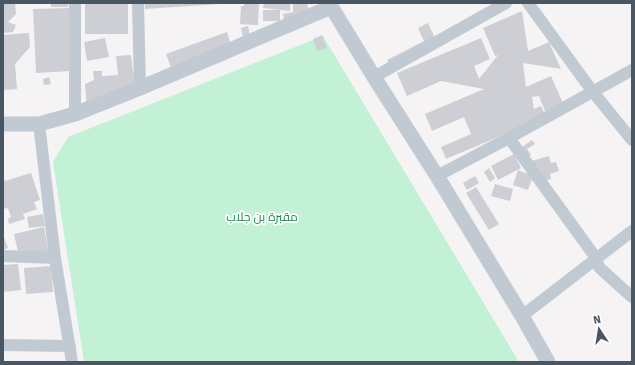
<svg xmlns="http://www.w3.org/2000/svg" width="635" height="365" viewBox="0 0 635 365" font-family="'Fira Sans',Cairo,sans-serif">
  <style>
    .green { fill: #c3f1d5 }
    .building { fill: #cdcfd5 }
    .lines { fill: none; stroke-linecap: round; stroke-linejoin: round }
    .minor { stroke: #c1cad2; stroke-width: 12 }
    .tertiary { stroke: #c1cad2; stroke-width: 15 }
    .labels { text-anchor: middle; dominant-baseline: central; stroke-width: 3.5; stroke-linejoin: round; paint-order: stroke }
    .park-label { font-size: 12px; fill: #17864f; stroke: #fff }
  </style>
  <rect width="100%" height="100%" fill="#f5f3f3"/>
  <path class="green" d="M323,36l196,326h-435l-31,-200 15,-25z"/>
  <path class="building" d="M3,3h12l1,11 -8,8 8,3 -3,7 -10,1z
    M51,3h17v4h-17z
    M85,3h43v31h-43z
    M145,3h76v1l-76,5z
    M244,3h15l-1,22 -18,-1 1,-18h3z
    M264,3h26v8l-27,-3z
    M293,3h14l2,9 -25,8 -1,-6 10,-2z
    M70,8l1,63 -35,2 -3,-64z
    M263,10h17v11h-17z
    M522,11l6,40 21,-9 12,27 -38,-6 3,24 25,-11 12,27 -18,8 -6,-15 -7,1 2,12 7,-3 5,11 -100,42 -5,-12 30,-13 -7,-17 -32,14 -7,-17 59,-25 -43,-8 -34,15 -10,-23 84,-35 9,21 -16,7 5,13 19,-24 -3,1 -12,-28z
    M428,23l7,15 -43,31 -5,-9 37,-19 -6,-13z
    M248,26l3,15 -7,1 -3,-14z
    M227,32l5,17 -60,21 -6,-16z
    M29,33l1,14 -15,17 2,25 -14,1v-55z
    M322,35l5,13 -10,3 -4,-12z
    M105,38l4,19 -22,4 -3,-19z
    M131,55l2,17 4,12 -50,24 -2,-24 9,-4 -1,-9h9v5l16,-1 -2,-19z
    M49,77l2,7 -7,1 -1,-6z
    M532,140l3,4 -8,5 4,6 -6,5 -7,-10z
    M514,154l7,14 -23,12 -7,-14z
    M549,156l2,7 5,-1 3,9 -9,3 1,5 -12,4 -7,-22z
    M489,168l6,10 -5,4 -6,-10z
    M518,170l15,6 -5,14 -15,-5z
    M31,173l9,27 -6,2 3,7 -14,5 2,5 -16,5 -1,-5 3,-2 -3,-9 -5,1v-33l2,5z
    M475,176l4,7 -12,7 -4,-7z
    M495,184l18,5 -3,12 -19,-5z
    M476,187l23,37 -10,6 -23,-37z
    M43,214l2,12 -16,2 -2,-11z
    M44,227l5,28 -29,6 -6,-27z
    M3,234l5,14 -5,2z
    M18,264l3,26 -18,2v-27z
    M51,266l2,26 -27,2 -2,-26z"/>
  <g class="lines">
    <path class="minor" d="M138,3l2,85
      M528,3l65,89 39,48
      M374,77l132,-74
      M75,114v-111
      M39,124l16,134 17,104
      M509,138l87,120 3,9 3,3 30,27
      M437,176l72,-38 123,-68
      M3,256l52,2
      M522,316l110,-85
      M3,345l67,1"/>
    <path class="tertiary" d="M329,3l45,74 63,99 85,140 26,46
      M3,124h36l36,-10 65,-26 191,-81"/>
  </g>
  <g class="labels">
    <g class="park-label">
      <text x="262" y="217">مقبرة بن جلاب</text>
    </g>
  </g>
  <rect width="635" height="365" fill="none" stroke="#4a5661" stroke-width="8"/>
  <g transform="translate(599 329) rotate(348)" stroke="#ffffff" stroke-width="3" paint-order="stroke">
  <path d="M0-3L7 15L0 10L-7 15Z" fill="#4a5661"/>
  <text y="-6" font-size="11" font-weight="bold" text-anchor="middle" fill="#4a5661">N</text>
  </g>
</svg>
